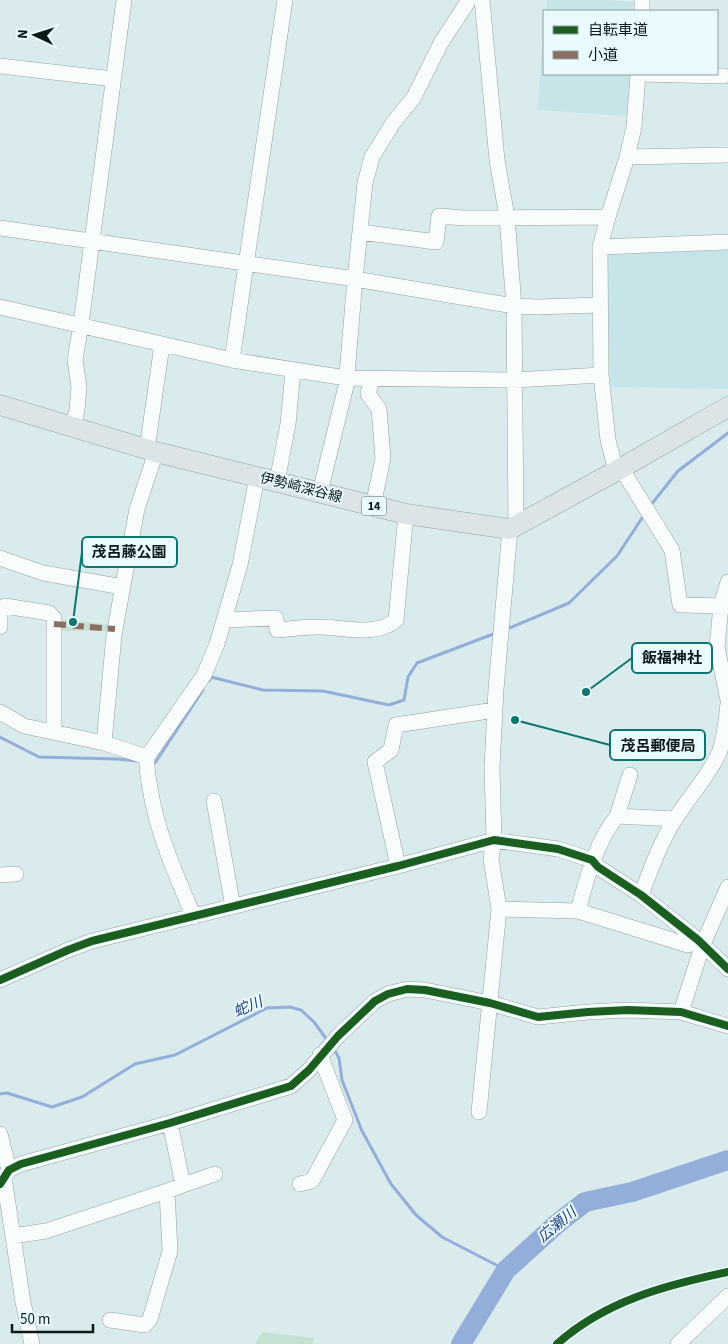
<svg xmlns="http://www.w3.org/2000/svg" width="728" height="1344" viewBox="0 0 728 1344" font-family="'Source Sans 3','Noto Sans JP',sans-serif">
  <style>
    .built { fill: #c7e5e8 }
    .green { fill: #c6e1d1 }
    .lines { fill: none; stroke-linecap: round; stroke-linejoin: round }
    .stream { stroke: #95aed9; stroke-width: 3 }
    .river { stroke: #95aed9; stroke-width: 20 }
    .minor-casing { stroke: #94a1a3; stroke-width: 16 }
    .major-casing { stroke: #8ea0a6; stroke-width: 21 }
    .minor { stroke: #f9fcfc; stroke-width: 15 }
    .major { stroke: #dde4e7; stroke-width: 20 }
    .quiet { stroke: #8d6e63; stroke-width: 6; stroke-dasharray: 12 6; stroke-linecap: butt }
    .cycleway-casing { stroke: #e9fbfe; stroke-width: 11 }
    .cycleway { stroke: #1b5e20; stroke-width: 8 }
    .labels { text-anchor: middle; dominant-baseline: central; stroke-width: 4; stroke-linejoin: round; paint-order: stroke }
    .shield { fill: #e9fbfe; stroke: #4f5c5e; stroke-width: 1 }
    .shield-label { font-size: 12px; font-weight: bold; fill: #0d181a }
    .street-label { font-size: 14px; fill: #0d181a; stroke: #e9fbfe }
    .water-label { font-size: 15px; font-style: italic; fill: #224188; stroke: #e9fbfe }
    .leader { fill: none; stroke: #0f766e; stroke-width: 2 }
    .callout-dot { fill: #0f766e; stroke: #e9fbfe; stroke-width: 2 }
    .callout { fill: #e9fbfe; stroke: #0f766e; stroke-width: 2 }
    .callout-label { font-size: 15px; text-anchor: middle; font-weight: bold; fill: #0d181a }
  </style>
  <rect width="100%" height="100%" fill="#daebed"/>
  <path class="built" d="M547,0h61l28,2 -1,9h-89z
    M544,26v48h86l-3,42 -90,-6z
    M728,246v143l-118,-2 -3,-137z"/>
  <path class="green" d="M60,619l50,6 -2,6h-48z
    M262,1332l52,6 -1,6h-58z"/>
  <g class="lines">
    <path class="stream" d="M650,506l28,-35 50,-38
      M507,629l62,-26 48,-47 27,-41
      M209,681l2,-4 52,13 60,1 66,14 15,-5 4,-23 9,-14 79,-30
      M0,737l39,20 78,2 20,2
      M151,763h4l48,-73
      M334,1049l5,9 3,22 9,23 11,28 29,53 25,31 26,22 64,33
      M0,1094l7,-1 45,14 30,-10 53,-33 40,-9 92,-47 23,-1 11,3 13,12 13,18"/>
    <path class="river" d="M461,1344l45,-74 52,-47 27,-21 47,-10 96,-32"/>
    <g class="minor-casing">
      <path id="minor" d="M482,0l15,160 10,57 7,89 2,219
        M642,11v-11
        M0,66l113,13
        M638,74l86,2
        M627,157l101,-2
        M0,228l355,51 159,27 23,1 63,-2
        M360,232l76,10 3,-26 25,2 144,-1
        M600,247l128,-5
        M0,307l232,53 114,18 169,2 86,-5
        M232,360l53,-360
        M372,379l-4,15 11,15 4,49 -10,48
        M73,427l4,-17 2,-23 -4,-27 6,-36 43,-324
        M147,449l15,-104
        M621,468l51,82 8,55 48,1
        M616,471l-8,-31 -7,-65 -1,-128 8,-30 19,-60 7,-30 4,-53
        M277,482l11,-58 5,-53
        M320,492l26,-106 9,-107 10,-96 7,-26 21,-34 21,-26 27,-54 28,-43
        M0,558l43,15 80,14
        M728,582l-7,24 -4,41 11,53
        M224,620l52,-2 1,12c13,-1 26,-3 39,-3 25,-1 59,11 80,-7l10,-106
        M0,627v-17l5,-4 44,7 5,5v114
        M0,712l24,14 80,17 43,14
        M104,743l10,-108 23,-126 19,-57
        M214,801l19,106
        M617,816l13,-41
        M398,866l-23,-104 16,-12 5,-25 99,-15
        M0,875l16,-1
        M641,895c9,-24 18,-49 31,-71 14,-24 35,-45 47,-71 6,-15 7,-33 9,-49
        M499,909l79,2 110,34 10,-5
        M578,911c9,-33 17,-67 39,-95l58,3
        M194,917c-18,-42 -37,-84 -44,-129 -2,-11 -4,-21 -3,-31l57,-82 13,-31 23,-79 17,-88
        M0,980l68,-30 24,-9 306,-75 96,-26 64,9 34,11 6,7 43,28 57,45 30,29
        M681,1012l22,-68 25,-57
        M479,1112l20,-203 -8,-50 3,-19 -2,-73 4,-78 14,-160
        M0,1134l9,36
        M4,1178l19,124 9,42
        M0,1184l9,-14 12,-6 149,-41 121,-37 18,-16 29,-34 37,-35 13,-7 19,-5 18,1 65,13 48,14 50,-5 40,-2 53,2 47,14
        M300,1184l12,-3 33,-61 -25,-65
        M183,1185l32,-11
        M13,1236l33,-5 121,-40
        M110,1320l35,5 5,-6 20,-68 -3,-60 16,-6 -13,-62
        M678,1344l50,-48"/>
    </g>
    <g class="major-casing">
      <path id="major" d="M0,405l156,47 250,62 104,15 106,-58 112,-64"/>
    </g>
    <use href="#minor" class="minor"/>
    <use href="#major" class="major"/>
    <path class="quiet" d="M54,624l61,5"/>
    <g class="cycleway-casing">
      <path id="cycleway" d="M0,980l68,-30 24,-9 306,-75 96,-26 64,9 34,11 6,7 43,28 57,45 30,29
        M0,1184l9,-14 12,-6 149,-41 121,-37 18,-16 29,-34 37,-35 13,-7 19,-5 18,1 65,13 48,14 50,-5 40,-2 53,2 47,14
        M557,1344c48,-43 109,-59 171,-72"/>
    </g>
    <use href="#cycleway" class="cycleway"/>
  </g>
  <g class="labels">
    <rect class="shield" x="361.5" y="496.5" width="25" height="19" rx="4"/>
    <g class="shield-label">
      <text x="374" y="506">14</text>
    </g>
    <g class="street-label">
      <text transform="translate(301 488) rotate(14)">伊勢崎深谷線</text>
    </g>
    <g class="water-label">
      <text transform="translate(248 1007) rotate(-23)">蛇川</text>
      <text transform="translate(557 1225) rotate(-40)">広瀬川</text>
    </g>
  </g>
  <path class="leader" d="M73 622L82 552M586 692L632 658M515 720L610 745"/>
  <g class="callout-dot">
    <circle cx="73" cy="622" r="5"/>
    <circle cx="586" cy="692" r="5"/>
    <circle cx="515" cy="720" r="5"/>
  </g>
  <g class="callout">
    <rect x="82" y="537" width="95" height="30" rx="5"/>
    <rect x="632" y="643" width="80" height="30" rx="5"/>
    <rect x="610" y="730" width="95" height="30" rx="5"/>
  </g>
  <g class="callout-label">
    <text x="129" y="557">茂呂藤公園</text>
    <text x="672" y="663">飯福神社</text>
    <text x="658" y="751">茂呂郵便局</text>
  </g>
  <rect x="543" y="10" width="175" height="65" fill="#e9fbfe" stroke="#91a0a3"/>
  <rect x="553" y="26" width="25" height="8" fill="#1b5e20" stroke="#91a0a3"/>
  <text x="588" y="35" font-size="15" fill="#0d181a">自転車道</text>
  <rect x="553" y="51" width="25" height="8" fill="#8d6e63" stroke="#91a0a3"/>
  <text x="588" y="60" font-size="15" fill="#0d181a">小道</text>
  <g transform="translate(35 35) rotate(274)" stroke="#e9fbfe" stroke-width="4" paint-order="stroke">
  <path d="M0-4L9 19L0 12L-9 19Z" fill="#0d181a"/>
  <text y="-8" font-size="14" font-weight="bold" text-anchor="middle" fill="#0d181a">N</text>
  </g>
  <path d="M12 1324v8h81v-8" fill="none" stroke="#0d181a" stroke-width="2.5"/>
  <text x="20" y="1324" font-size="15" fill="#0d181a" stroke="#e9fbfe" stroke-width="4" paint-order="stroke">50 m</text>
</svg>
